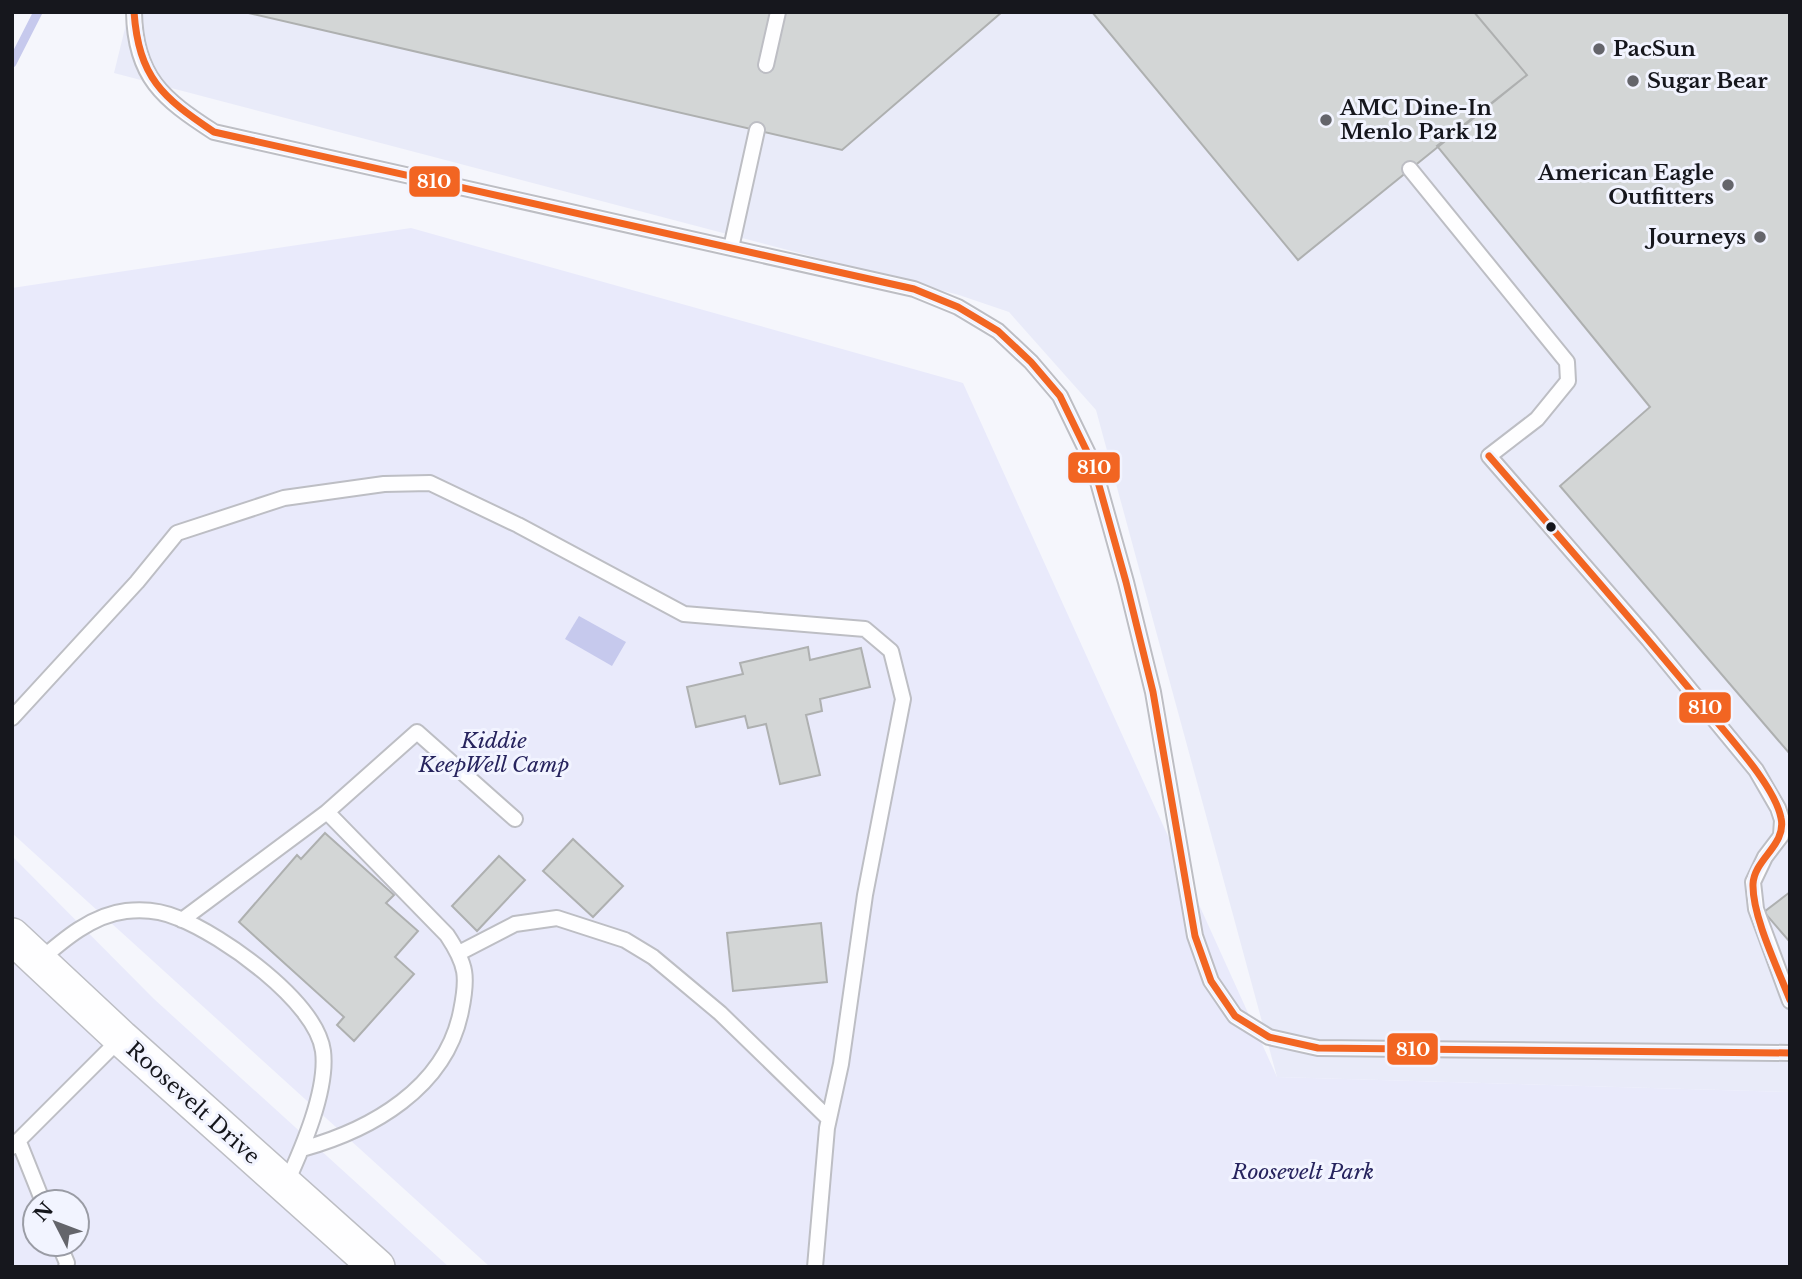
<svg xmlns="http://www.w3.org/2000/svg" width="1802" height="1279" viewBox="0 0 1802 1279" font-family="'Libre Baskerville',serif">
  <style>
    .built { fill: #e9ebf9 }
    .green { fill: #e9eafb; fill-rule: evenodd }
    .water { fill: #c6c9ed }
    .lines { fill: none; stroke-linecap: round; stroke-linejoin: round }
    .stream { stroke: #c6c9ed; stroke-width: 9 }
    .building { fill: #d3d6d6; stroke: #aeb0b0; stroke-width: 2 }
    .service-casing { stroke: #bdbec4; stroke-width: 18 }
    .tertiary-casing { stroke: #bdbec4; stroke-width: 38 }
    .service { stroke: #fefeff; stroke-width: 14 }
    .tertiary { stroke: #fefeff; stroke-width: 35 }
    .bus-1-casing { stroke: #f2f4ff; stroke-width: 12 }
    .bus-1 { stroke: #f26522; stroke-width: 7 }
    .poi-dot { fill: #64656b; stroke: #f2f4ff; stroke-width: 2.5 }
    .bus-dot { fill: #16171d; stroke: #f2f4ff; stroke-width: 2.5 }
    .labels { text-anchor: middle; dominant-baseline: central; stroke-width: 6; stroke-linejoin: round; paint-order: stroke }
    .poi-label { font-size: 21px; font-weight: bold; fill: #16171d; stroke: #f2f4ff; text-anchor: start }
    .park-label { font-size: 21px; font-style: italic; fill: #27245e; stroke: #f2f4ff }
    .street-label { font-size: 21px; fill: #16171d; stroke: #f2f4ff }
    .line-badge { stroke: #f2f4ff; stroke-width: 2.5 }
    .badge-label { font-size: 19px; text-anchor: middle; font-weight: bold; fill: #fff }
  </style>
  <rect width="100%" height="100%" fill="#f5f6fc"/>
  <path class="built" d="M129,12h1661v1080l-513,-15 -181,-667 -87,-98 -50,-17 -845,-222z"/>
  <path class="green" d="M411,228l552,155 314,694 513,15v175h-1300l-478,-434v-545z
    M12,856l142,143 295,268h-437zM35,1202h42v42h-42z"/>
  <path class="water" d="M579,616l47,26 -14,24 -47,-27z"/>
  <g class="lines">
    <path class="stream" d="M12,63l26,-51"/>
  </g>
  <path class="building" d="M244,12h758l-160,138z
    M1092,12h382l53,63 -229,185z
    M1474,12h316v742l-230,-268 90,-79 -213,-261 90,-71z
    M808,647l2,13 51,-12 9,39 -50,12 2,12 -16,4 14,60 -40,9 -14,-60 -18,4 -3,-12 -49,11 -9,-40 56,-13 -3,-11z
    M325,833l69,62 -8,8 32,28 -23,26 19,17 -60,67 -17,-16 7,-8 -105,-95 58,-67 4,4z
    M573,839l50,47 -30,31 -50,-46z
    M499,856l26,24 -48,51 -25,-25z
    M1790,892v50l-26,-30z
    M821,923l6,59 -94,9 -6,-58z"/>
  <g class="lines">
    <g class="service-casing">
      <path id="service" d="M134,12c1,65 29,87 80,120l700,157 44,18 40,24 33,31 29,34 33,68 33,118 27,110 42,244 16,45 24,35 34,21 49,11 472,5
        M766,65l12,-53
        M1410,169l157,193 1,19 -31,38 -48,37 160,184 107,130 22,38 4,12 -1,16 -16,21 -12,25 3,27 34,92
        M731,248l26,-118
        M12,718l125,-136 40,-49 107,-35 100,-14 46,-1 88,42 166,89 181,15 26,22 12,48 -38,196 -24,169 -14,64 -12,139
        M327,812l90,-80 98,87
        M182,920l145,-108 120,123c20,30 21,42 14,76 -15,77 -90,119 -159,138
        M459,953l56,-29 42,-6 68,22 28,17 67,56 109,106
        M39,961c24,-21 53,-46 87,-50 17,-2 36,0 52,7 44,17 138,83 145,133 5,39 -21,98 -37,133
        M19,1142l24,60
        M12,1147l109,-109
        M59,1244l8,19 -1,4"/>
    </g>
    <g class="tertiary-casing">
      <path id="tertiary" d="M12,936l109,102 256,229"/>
    </g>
    <use href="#service" class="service"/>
    <use href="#tertiary" class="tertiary"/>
    <g class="bus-1-casing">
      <path id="bus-1" d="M134,12c5,66 28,85 80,120l700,157 44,18 40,24 33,31 29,34 33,68 33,118 27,110 42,244 16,45 24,35 34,21 49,11 472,5
        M1489,456c73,84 147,168 218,254 21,26 68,76 74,108 6,27 -27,41 -28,66 -1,32 25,85 37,116"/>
    </g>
    <use href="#bus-1" class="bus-1"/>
  </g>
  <g class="poi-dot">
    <circle cx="1599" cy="49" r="7"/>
    <circle cx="1633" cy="81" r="7"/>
    <circle cx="1326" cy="120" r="7"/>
    <circle cx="1728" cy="185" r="7"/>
    <circle cx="1760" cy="237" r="7"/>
  </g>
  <circle class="bus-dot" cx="1551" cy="527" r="6"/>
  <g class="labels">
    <g class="poi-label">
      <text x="1613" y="49">PacSun</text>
      <text x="1647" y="81">Sugar Bear</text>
      <text x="1340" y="108">AMC Dine-In<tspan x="1340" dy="24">Menlo Park 12</tspan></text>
      <text x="1714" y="173" text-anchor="end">American Eagle<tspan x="1714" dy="24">Outfitters</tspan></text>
      <text x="1746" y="237" text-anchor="end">Journeys</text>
    </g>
    <g class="park-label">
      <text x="494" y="741">Kiddie<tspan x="494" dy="24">KeepWell Camp</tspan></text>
      <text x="1303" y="1172">Roosevelt Park</text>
    </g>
    <g class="street-label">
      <text transform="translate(193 1103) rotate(42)">Roosevelt Drive</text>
    </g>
  </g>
  <g class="line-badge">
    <rect x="408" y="165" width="53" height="33" rx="7" fill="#f26522"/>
    <rect x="1067" y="451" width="54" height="33" rx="7" fill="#f26522"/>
    <rect x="1678" y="691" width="54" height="33" rx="7" fill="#f26522"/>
    <rect x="1386" y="1032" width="53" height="34" rx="7" fill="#f26522"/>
  </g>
  <g class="badge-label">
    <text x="434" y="188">810</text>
    <text x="1094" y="474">810</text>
    <text x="1705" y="714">810</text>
    <text x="1413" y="1056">810</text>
  </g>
  <rect width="1802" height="1279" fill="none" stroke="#16171d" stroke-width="28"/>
  <g transform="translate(56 1223) rotate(312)"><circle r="33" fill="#f2f4ff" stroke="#9a9ca5" stroke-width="2"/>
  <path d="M0-5L12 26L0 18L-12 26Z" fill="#64656b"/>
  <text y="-10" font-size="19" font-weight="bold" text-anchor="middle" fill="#16171d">N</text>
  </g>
</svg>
